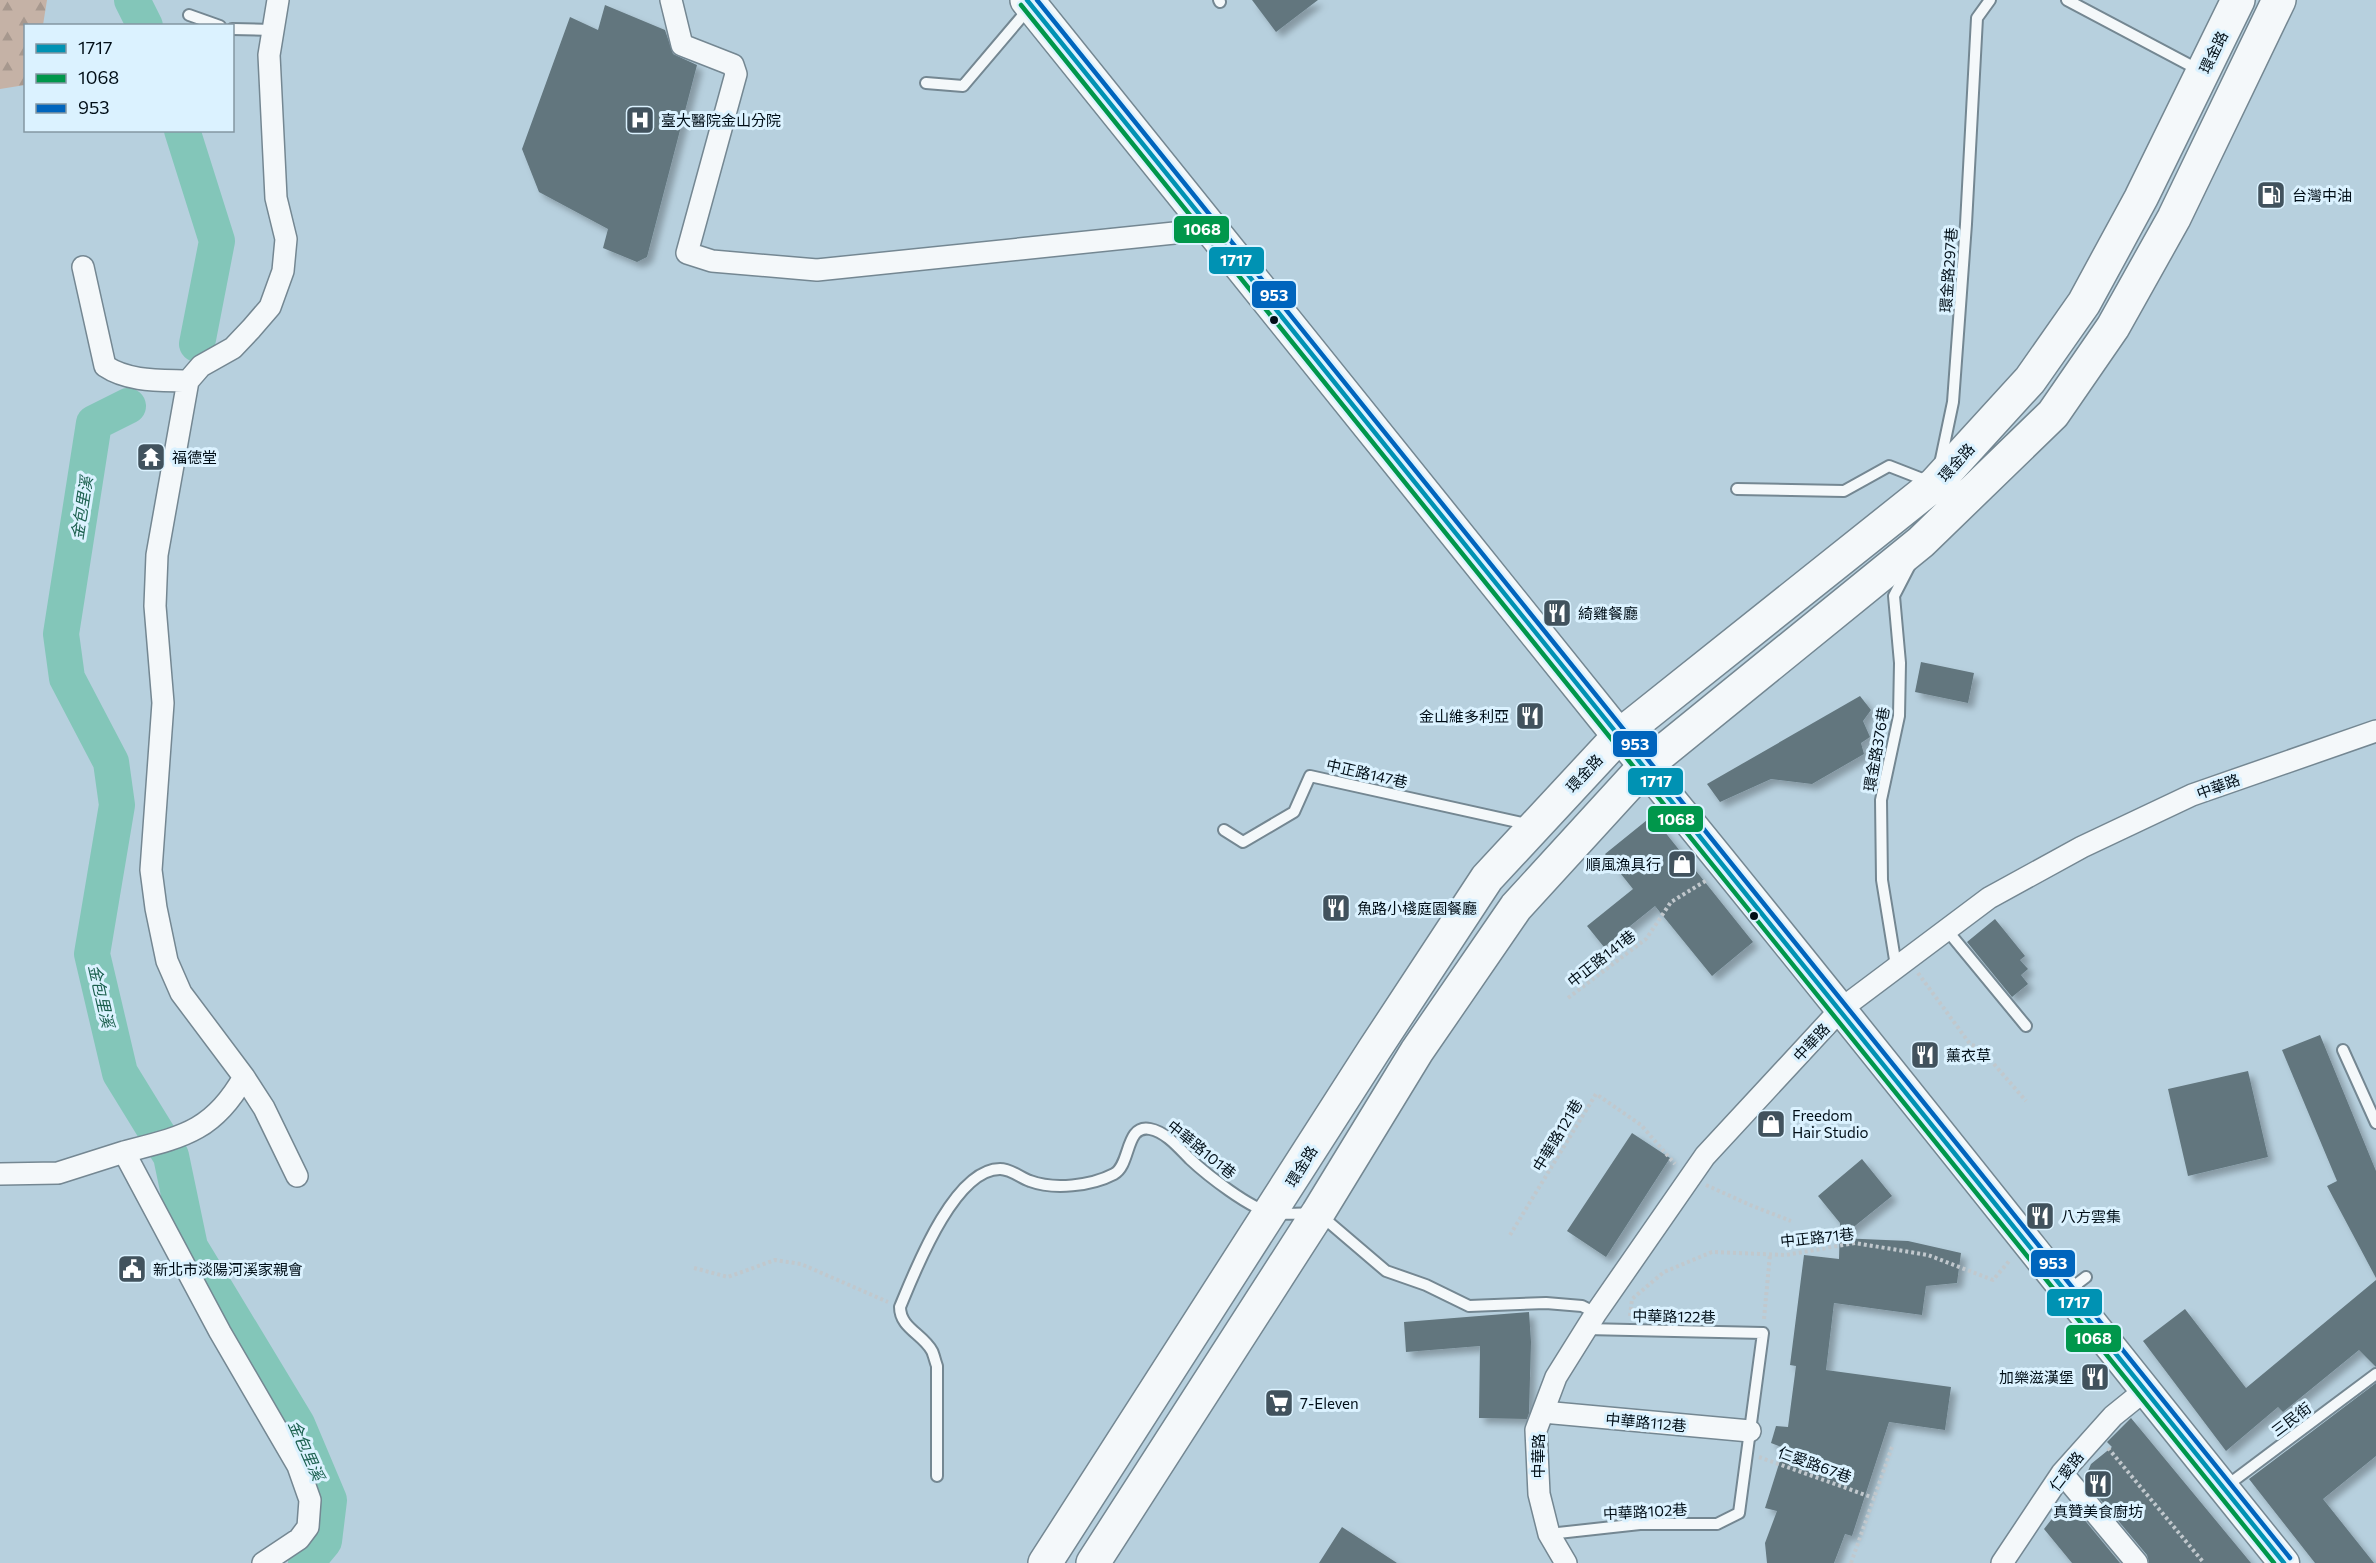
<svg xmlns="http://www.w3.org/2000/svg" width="2376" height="1563" viewBox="0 0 2376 1563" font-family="Commissioner,'Noto Sans TC',sans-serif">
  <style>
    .forest { fill: url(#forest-firs) }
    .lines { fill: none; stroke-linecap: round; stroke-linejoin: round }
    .river { stroke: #83c6b9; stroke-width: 36 }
    .building { fill: #62767e; filter: url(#shadow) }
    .lane-casing { stroke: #748792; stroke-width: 14 }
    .street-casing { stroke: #748792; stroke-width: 24 }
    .secondary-casing { stroke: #748792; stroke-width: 33 }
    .primary-casing { stroke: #748792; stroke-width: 36 }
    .path { stroke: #c1c8cd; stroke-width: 4; stroke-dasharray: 3 3; stroke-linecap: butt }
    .lane { stroke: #f4f8fa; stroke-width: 10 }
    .street { stroke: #f4f8fa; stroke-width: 21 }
    .secondary { stroke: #f4f8fa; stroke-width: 30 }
    .primary { stroke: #f4f8fa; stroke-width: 33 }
    .bus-1-casing { stroke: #dbf2ff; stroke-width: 9 }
    .bus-2-casing { stroke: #dbf2ff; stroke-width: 9 }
    .bus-3-casing { stroke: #dbf2ff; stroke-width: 9 }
    .bus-1 { stroke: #0092b3; stroke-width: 4.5 }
    .bus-2 { stroke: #00974b; stroke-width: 4.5 }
    .bus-3 { stroke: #0065bd; stroke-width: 4.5 }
    .bus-dot { fill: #010e17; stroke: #dbf2ff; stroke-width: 2 }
    .labels { text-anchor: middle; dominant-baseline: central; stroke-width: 6; stroke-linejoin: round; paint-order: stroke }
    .street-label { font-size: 15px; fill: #010e17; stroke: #dbf2ff }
    .poi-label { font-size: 15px; fill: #010e17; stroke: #dbf2ff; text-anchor: start }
    .water-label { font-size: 16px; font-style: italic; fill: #1c604f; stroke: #dbf2ff }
    .line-badge { stroke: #dbf2ff; stroke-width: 2 }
    .badge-label { font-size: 16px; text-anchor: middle; font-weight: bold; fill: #fff }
  </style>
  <defs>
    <pattern id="forest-firs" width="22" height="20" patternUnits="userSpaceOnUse" patternTransform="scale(1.5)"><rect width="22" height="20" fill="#c5b2a6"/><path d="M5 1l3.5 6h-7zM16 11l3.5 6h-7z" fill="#a7988e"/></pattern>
    <filter id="shadow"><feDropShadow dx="5.5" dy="5.5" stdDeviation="3" flood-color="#0004"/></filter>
  </defs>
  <rect width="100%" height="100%" fill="#b7d0de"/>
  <path class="forest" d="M0,0h47l-4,25 -17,1 -1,59 -25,4z"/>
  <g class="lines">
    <path class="river" d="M132,0l13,26
      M182,130l35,111 -20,103
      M128,406l-34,17 -33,211 6,44 44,84 6,43 -25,149 28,119 51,83 19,91 107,177 32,76 -5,41 -18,22"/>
  </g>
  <path class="building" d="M1252,0h66l-42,32z
    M605,5l60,25 8,24 24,11 -50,192 -10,5 -34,-14 5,-19 -69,-37 -17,-43 48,-132 28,13z
    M1921,662l53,11 -6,30 -53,-11z
    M1860,696l11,14 -8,11 7,16 -9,6 3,11 -52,30 -41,-5 -51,23 -13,-18z
    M1652,816l101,126 -41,34 -57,-70 -51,41 -17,-21 46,-37 -28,-35z
    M1995,919l30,37 -5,4 8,9 -7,6 7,9 -16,13 -45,-55z
    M2320,1035l56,136v107l-49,-92 10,-5 -55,-131z
    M2248,1071l20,86 -80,19 -20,-87z
    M1632,1133l38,25 -64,99 -39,-26z
    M1862,1159l30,37 -52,42 68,3 53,12 -4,30 -31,3 -4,29 -88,-12 -8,67 125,17 -6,43 -56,-8 -37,114 -7,-2 -11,29h-67l-2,-20 12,-32 -12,-3 19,-60 -13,-5 5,-17 12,1 8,-61 -6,-1 14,-110 35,4 1,-36 -22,-27z
    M2376,1280v87l-17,-17 -76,62 -5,-5 -52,44 -83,-110 42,-32 61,79z
    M1529,1312l2,30 -2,71 -2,6 -48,-1 1,-72 -74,6 -2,-30z
    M2376,1383v73l-53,43 51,64h-59l-66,-84z
    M2131,1418l120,145h-102l-2,-8 -63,-75 7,-16 21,-17 -5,-5z
    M2073,1506l47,57h-48l-28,-34 14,-18z
    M1342,1527l55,36h-78z"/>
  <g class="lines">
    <g class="lane-casing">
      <path id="lane" d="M1219,0l1,2
        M2067,0l132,70
        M189,15l31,11
        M232,29l40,1
        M926,83l37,3 67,-79
        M1940,464l13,-62 13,-178 11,-206 13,-18
        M1737,489l107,2 45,-25 41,16
        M1224,830l19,12 51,-30 16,-36 221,49
        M1946,929l80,97
        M1896,966l-14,-86 -1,-80 18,-84 1,-53 -6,-67 16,-31
        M2343,1050l33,73
        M2069,1290l17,-13
        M937,1476v-110c-2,-5 -3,-11 -5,-15 -9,-17 -32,-23 -32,-44 15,-36 54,-138 100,-138 11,0 21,9 30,12 24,9 61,5 84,-7 17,-9 11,-50 36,-45 16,3 29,19 40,30 16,15 61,51 83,54 14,2 30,0 45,0l68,58 40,14 43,21 77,-3 36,3 14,7
        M2225,1487l151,-113
        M1549,1534l91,-10h77l22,-11 24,-180 -177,-4"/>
    </g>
    <g class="street-casing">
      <path id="street" d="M671,0l11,45 51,20 3,9 -49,179 25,8 105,9 396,-41
        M83,267l22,99c24,16 55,14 83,15
        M244,1077l20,31 33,68
        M0,1174l58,-1 66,-21
        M1543,1412l207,19
        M2062,1473l75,90
        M263,1563l36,-24 9,-12 2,-27 -12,-34 -78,-134 -96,-180c58,-15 89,-20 120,-75l-63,-84 -14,-32 -11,-53 -5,-38 12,-167 -8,-97 2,-51 31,-174 13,-15 32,-18 18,-19 19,-22 13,-36 3,-32 -10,-41 -7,-143 9,-55
        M1566,1563l-17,-29 -10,-40 -3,-64 20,-53 40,-64 109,-157 136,-147 148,-111 93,-51 110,-52 184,-64
        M2002,1563l60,-90 51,-57 31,-25"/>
    </g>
    <g class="secondary-casing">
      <path id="secondary" d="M1619,736c225,273 443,552 665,827"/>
    </g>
    <g class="primary-casing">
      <path id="primary" d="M1027,0l592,736
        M1045,1563l329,-513 113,-172 132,-142 316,-252 95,-104 54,-77 57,-105 97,-198
        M1093,1563l225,-350 99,-162 99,-144 128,-140 277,-225 132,-128 60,-87 61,-109 105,-218"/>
    </g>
    <path class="path" d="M1918,973l52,71 10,4 46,53
      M1568,998l78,-59 25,-37 36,-22
      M1706,1185l44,20 41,16
      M1510,1235l86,-141 45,31 34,39
      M694,1268l34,9 47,-17 26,4 87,38
      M1630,1316l2,-17 32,-27 48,-20 74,3 69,-12 73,12 65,25 17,-20
      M1764,1319l6,-65
      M2108,1448l96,115
      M1759,1457l115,41
      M1851,1563l41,-116"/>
    <use href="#lane" class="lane"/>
    <use href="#street" class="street"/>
    <use href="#secondary" class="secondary"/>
    <use href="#primary" class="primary"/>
    <g class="bus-1-casing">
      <path id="bus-1" d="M1027,0l1257,1563"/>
    </g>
    <g class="bus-2-casing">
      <path id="bus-2" d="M1021,5l1253,1558"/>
    </g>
    <g class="bus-3-casing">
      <path id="bus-3" d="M1037,0l1253,1558"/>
    </g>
    <use href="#bus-1" class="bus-1"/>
    <use href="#bus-2" class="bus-2"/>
    <use href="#bus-3" class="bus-3"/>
  </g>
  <defs>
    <g id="hospital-square" transform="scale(1.5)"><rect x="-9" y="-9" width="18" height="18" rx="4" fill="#41525d" stroke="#dbf2ff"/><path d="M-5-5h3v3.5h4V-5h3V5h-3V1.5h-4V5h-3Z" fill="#fff"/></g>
    <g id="fuel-square" transform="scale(1.5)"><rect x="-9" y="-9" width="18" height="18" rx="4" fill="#41525d" stroke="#dbf2ff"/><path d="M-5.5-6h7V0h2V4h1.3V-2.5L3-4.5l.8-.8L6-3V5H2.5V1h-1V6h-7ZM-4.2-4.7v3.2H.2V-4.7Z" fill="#fff"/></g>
    <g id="temple-square" transform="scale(1.5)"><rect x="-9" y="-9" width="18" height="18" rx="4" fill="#41525d" stroke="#dbf2ff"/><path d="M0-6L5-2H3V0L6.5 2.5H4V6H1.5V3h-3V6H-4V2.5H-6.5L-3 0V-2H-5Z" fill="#fff"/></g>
    <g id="restaurant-square" transform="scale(1.5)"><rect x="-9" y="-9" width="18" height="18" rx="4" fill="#41525d" stroke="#dbf2ff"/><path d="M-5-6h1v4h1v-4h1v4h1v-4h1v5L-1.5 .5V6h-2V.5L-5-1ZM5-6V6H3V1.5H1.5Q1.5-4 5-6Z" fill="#fff"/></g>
    <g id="shop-square" transform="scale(1.5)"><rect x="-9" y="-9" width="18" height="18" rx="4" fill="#41525d" stroke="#dbf2ff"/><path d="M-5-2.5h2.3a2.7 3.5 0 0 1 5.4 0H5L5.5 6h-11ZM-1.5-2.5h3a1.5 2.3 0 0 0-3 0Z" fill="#fff"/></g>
    <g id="civic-square" transform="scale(1.5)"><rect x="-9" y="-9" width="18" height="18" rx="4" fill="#41525d" stroke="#dbf2ff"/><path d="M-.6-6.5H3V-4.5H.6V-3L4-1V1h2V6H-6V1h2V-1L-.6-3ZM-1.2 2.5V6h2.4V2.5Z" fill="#fff"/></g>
    <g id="supermarket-square" transform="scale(1.5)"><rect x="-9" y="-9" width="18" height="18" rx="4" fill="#41525d" stroke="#dbf2ff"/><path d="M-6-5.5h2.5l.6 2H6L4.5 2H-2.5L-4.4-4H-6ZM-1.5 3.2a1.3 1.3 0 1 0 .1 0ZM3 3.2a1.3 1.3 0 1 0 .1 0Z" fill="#fff"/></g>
  </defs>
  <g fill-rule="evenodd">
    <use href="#hospital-square" x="640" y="120"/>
    <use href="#fuel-square" x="2271" y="195"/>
    <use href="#temple-square" x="151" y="457"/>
    <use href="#restaurant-square" x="1557" y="613"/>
    <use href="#restaurant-square" x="1530" y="716"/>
    <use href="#shop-square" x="1682" y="864"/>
    <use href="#restaurant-square" x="1336" y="908"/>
    <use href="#restaurant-square" x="1925" y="1055"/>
    <use href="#shop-square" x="1771" y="1124"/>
    <use href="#restaurant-square" x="2040" y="1216"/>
    <use href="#civic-square" x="132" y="1269"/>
    <use href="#restaurant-square" x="2095" y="1377"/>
    <use href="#supermarket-square" x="1279" y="1403"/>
    <use href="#restaurant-square" x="2098" y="1484"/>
  </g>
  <g class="bus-dot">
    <circle cx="1274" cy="320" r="5"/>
    <circle cx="1754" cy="916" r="5"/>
  </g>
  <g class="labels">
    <g class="street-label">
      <text transform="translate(2213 52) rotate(-64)">環金路</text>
      <text transform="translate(1948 270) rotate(-86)">環金路297巷</text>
      <text transform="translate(1956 462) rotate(-48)">環金路</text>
      <text transform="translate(1876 749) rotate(-80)">環金路376巷</text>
      <text transform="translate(1367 773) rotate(13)">中正路147巷</text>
      <text transform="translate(1584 773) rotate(-47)">環金路</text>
      <text transform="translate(2218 786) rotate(-20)">中華路</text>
      <text transform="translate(1601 958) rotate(-38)">中正路141巷</text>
      <text transform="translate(1811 1042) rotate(-47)">中華路</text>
      <text transform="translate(1557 1135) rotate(-59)">中華路121巷</text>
      <text transform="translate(1202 1149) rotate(39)">中華路101巷</text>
      <text transform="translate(1301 1166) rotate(-58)">環金路</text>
      <text transform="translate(1817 1237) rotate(-6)">中正路71巷</text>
      <text transform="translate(1674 1316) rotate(1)">中華路122巷</text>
      <text transform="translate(2291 1419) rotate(-37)">三民街</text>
      <text transform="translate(1646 1422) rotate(5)">中華路112巷</text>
      <text transform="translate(1538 1456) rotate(-90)">中華路</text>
      <text transform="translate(1815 1464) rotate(20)">仁愛路67巷</text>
      <text transform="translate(2066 1471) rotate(-52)">仁愛路</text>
      <text transform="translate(1645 1511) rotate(-3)">中華路102巷</text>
    </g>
    <g class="poi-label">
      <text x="661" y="120">臺大醫院金山分院</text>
      <text x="2292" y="195">台灣中油</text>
      <text x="172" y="457">福德堂</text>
      <text x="1578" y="613">綺雞餐廳</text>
      <text x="1509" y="716" text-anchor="end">金山維多利亞</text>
      <text x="1661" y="864" text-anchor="end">順風漁具行</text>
      <text x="1357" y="908">魚路小棧庭園餐廳</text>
      <text x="1946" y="1055">薰衣草</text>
      <text x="1792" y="1115">Freedom<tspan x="1792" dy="17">Hair Studio</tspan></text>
      <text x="2061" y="1216">八方雲集</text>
      <text x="153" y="1269">新北市淡陽河溪家親會</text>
      <text x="2074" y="1377" text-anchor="end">加樂滋漢堡</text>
      <text x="1300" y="1403">7-Eleven</text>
      <text x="2098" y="1511" text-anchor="middle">真贊美食廚坊</text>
    </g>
    <g class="water-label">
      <text transform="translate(81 508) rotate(-81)">金包里溪</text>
      <text transform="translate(102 996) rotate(77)">金包里溪</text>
      <text transform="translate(307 1450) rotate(66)">金包里溪</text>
    </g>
  </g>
  <g class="line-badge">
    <rect x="1173" y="215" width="57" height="29" rx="6" fill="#00974b"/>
    <rect x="1208" y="246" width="57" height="29" rx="6" fill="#0092b3"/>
    <rect x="1251" y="280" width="46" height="29" rx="6" fill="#0065bd"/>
    <rect x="1612" y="730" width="46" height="28" rx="6" fill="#0065bd"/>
    <rect x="1627" y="767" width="57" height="29" rx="6" fill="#0092b3"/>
    <rect x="1647" y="805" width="57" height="28" rx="6" fill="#00974b"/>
    <rect x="2030" y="1249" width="46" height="29" rx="6" fill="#0065bd"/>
    <rect x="2046" y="1288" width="57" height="29" rx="6" fill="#0092b3"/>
    <rect x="2065" y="1324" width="57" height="29" rx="6" fill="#00974b"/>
  </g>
  <g class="badge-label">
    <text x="1202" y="235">1068</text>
    <text x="1236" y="266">1717</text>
    <text x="1274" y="301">953</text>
    <text x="1635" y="750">953</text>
    <text x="1656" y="787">1717</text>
    <text x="1676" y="825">1068</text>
    <text x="2053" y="1269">953</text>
    <text x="2074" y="1308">1717</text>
    <text x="2093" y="1344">1068</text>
  </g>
  <rect x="24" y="24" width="210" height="108" fill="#dbf2ff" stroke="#8497a2" stroke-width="1.5"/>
  <rect x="36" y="44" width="30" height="9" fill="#0092b3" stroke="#8497a2" stroke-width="1.5"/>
  <text x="78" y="54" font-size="18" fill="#010e17">1717</text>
  <rect x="36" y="74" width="30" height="9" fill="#00974b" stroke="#8497a2" stroke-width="1.5"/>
  <text x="78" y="84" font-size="18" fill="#010e17">1068</text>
  <rect x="36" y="104" width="30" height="9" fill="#0065bd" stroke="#8497a2" stroke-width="1.5"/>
  <text x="78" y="114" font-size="18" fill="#010e17">953</text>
</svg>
